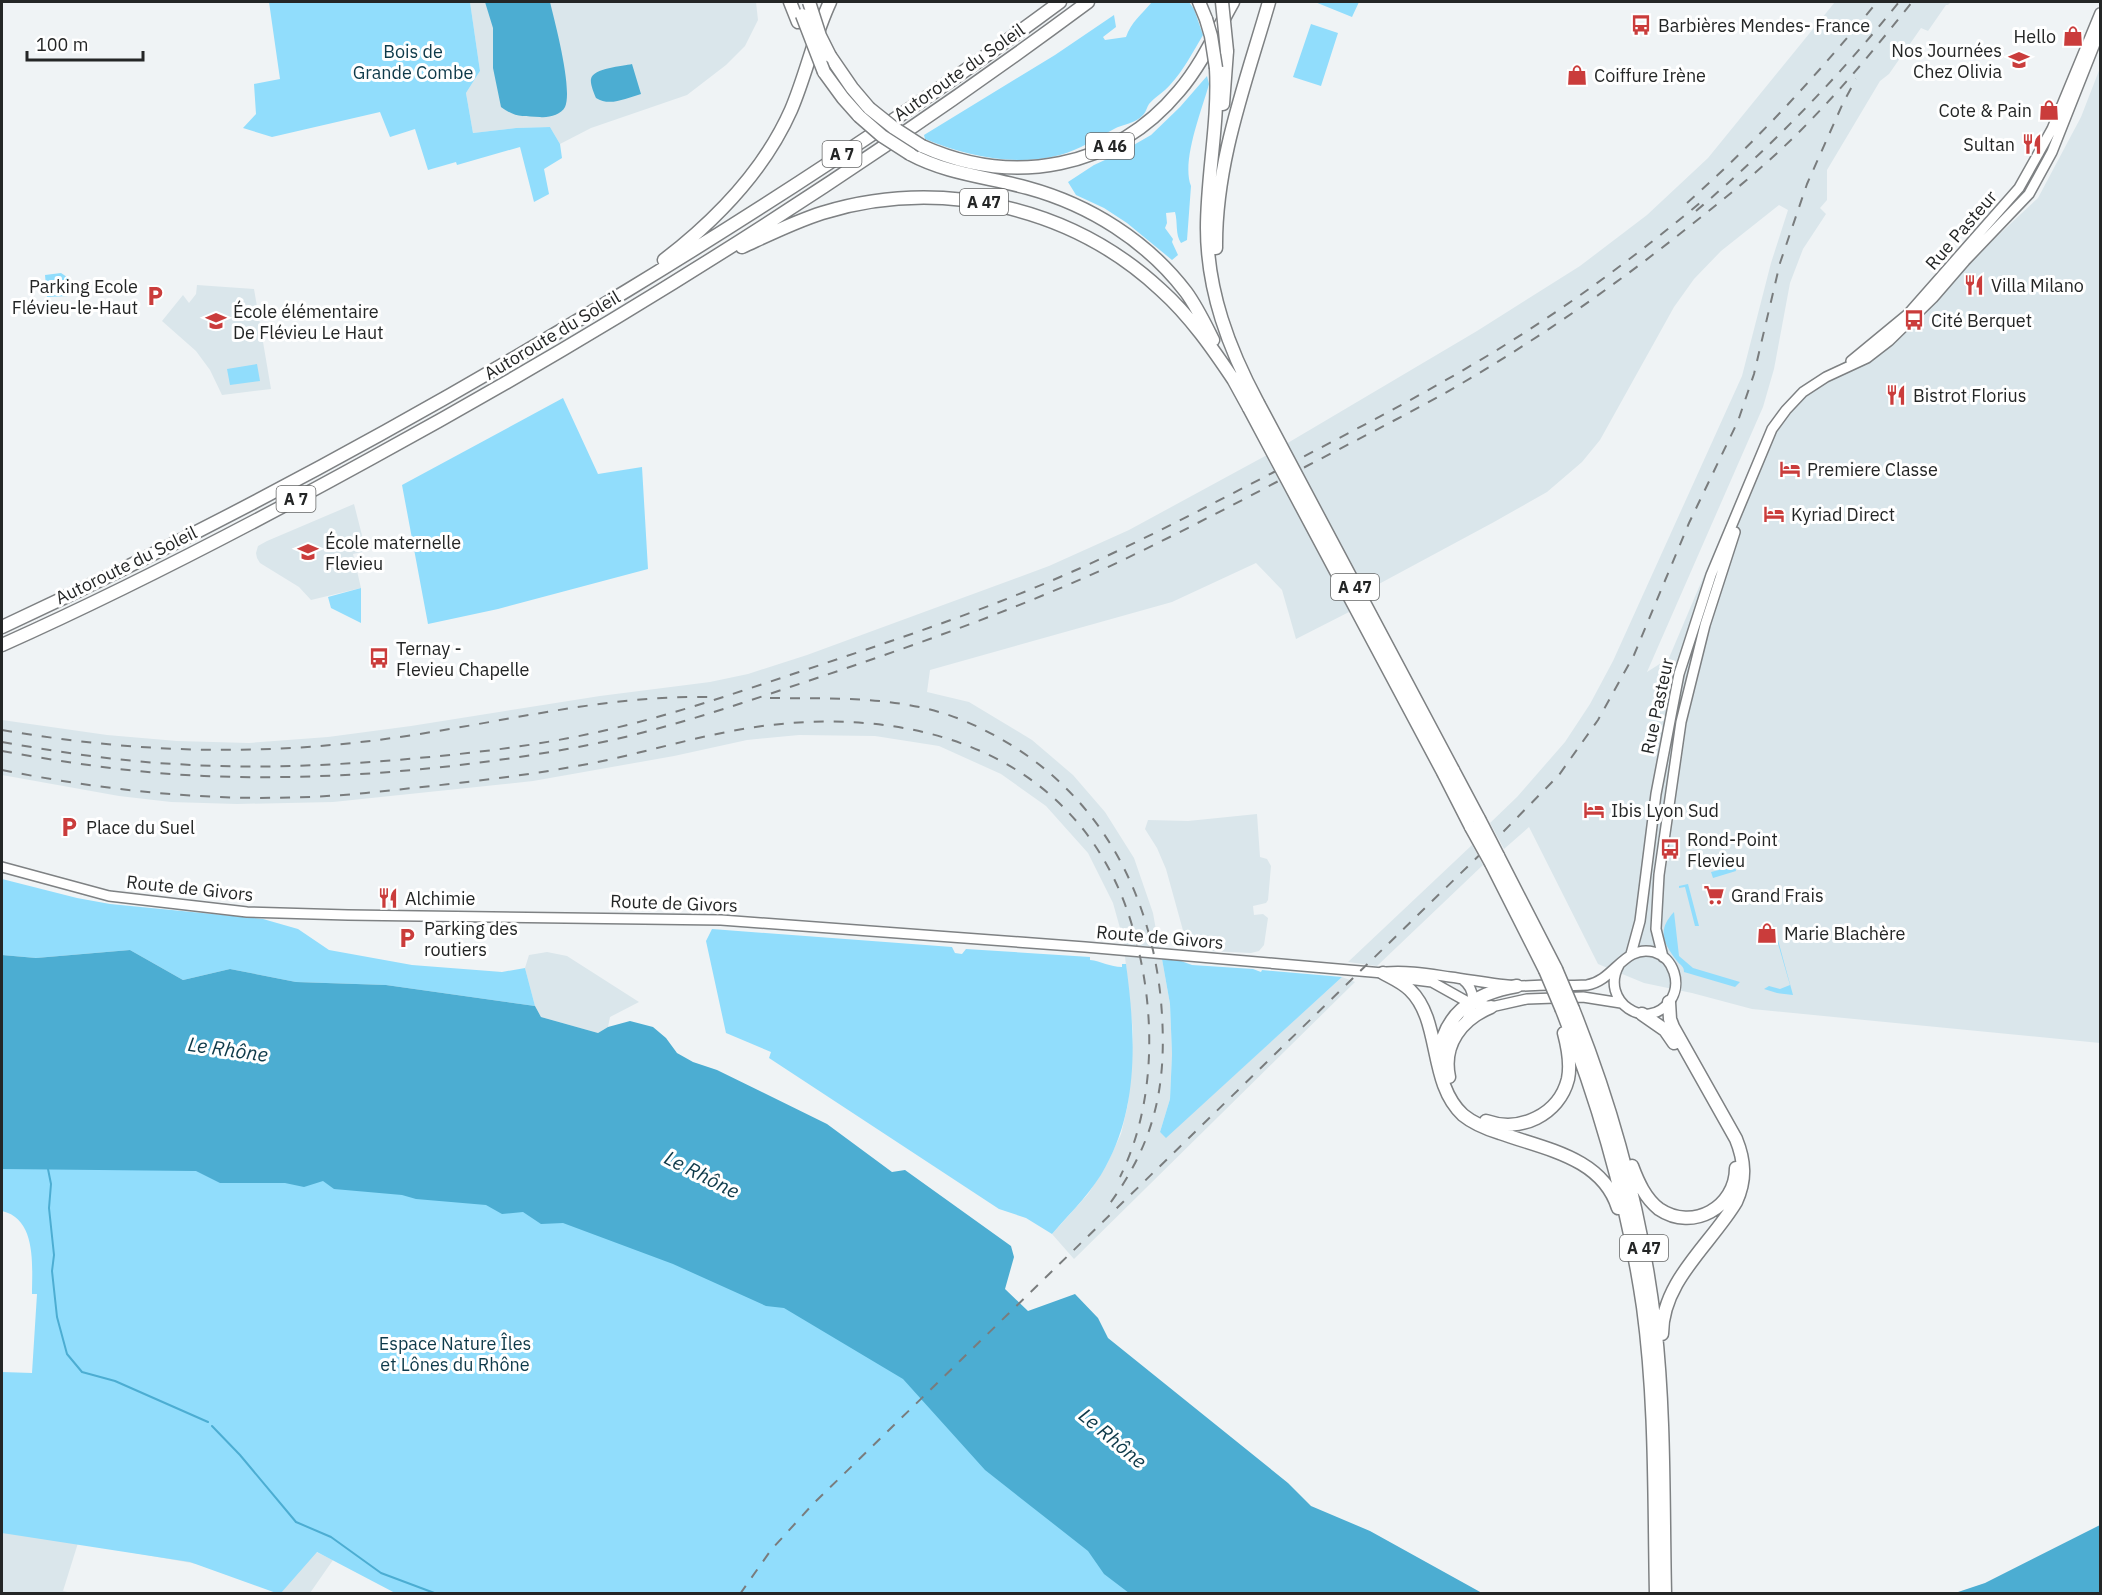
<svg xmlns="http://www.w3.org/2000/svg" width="2102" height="1595" viewBox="0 0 2102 1595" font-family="'IBM Plex Sans',sans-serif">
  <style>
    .built { fill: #dae6eb }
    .green { fill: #91ddfc }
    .water { fill: #4cadd2 }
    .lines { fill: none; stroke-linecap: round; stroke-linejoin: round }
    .stream { stroke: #4cadd2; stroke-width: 2 }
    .secondary-casing { stroke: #7e8183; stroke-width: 12 }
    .highway-casing { stroke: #7e8183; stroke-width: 15 }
    .secondary { stroke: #fff; stroke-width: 9 }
    .highway { stroke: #fff; stroke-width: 12 }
    .rail { stroke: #797c7d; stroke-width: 2; stroke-dasharray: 10 10; stroke-linecap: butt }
    .highway-bridge-casing { stroke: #7e8183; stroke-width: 15; stroke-linecap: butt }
    .highway-bridge { stroke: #fff; stroke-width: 12 }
    .labels { text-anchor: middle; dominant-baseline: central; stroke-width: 6; stroke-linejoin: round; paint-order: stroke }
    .shield { fill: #fff; stroke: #666767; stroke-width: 1.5 }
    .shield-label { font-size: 16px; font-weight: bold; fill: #242626 }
    .poi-label { font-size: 18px; fill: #242626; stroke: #fff; text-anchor: start }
    .park-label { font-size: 18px; fill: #0e3a4a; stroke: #fff }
    .street-label { font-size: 18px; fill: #242626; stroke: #fff }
    .water-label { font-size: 20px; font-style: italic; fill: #0e3a4a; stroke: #fff }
  </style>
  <rect width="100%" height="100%" fill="#eff3f5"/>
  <path class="built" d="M470,2h286l2,18 -13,26 -19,19 -39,30 -96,33 -31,16 -10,-17 -34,1 -43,5 -7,-40 14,-22z
    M1835,2l115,1 -2,2h-2l-18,26 -7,-3 -32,46 -9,7 -53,89v30l-7,8 6,6 -23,35 -13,34 -16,86 -11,38 -116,265 22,-14 95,-224 32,-37 68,-32 22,-16 90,-93 62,-58 43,-81 19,-49v975l-348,-34 -60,-16 -48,-10 -46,-19 -69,-137 -25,22 -14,-26 27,-26 48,-55 25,-38 23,-43 129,-285 29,-113 17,-53 -9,-5 -58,46 -27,28 -20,28 -74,133 -18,22 -35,30 -53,30 -130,70 -78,-148 191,-113 103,-65 67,-51 61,-57z
    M197,285l57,4 17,100 -49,6 -12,-25 -14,-19 -34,-30 21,-26 6,8 7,-9z
    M1267,455l84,156 -55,28 -14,-49 -26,-27 -84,39 -242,68 -3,22 42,10 63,38 41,35 32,37 29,46 19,55 6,34 -34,-1 -12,-43 -25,-50 -42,-47 -45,-32 -62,-28 -64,-10 -76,-1 -52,5 -73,16 -141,25 -200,21 -96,2 -66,-2 -52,-6 -117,-21v-55l105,15 70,6 72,2 79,-6 83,-11 189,-30 110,-14 38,-8 59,-19 242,-89 80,-36z
    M354,504l12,47 -13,3 8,34 -50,12 -12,-13 -39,-24 -3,-5 -1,-5 2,-7 9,-5z
    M1257,814l3,43 7,2 4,7 -3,34 -2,3 -13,3 1,9 9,-1 5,4 -4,27 -5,6 -8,2 -42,-2 -25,-17 -18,-65 -9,-21 -12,-19 3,-9 40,1z
    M1472,845l11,20 -106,101 -29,-4z
    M547,952l20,4 72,46 -29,15 -2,10 -10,6 -57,-16 -6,-11 -10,-38 4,-13z
    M1125,956l37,3 8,45 2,50 -2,45 -10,33 6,5 176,-160 13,5 -281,277 -22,-25 36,-40 18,-28 15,-32 7,-30 5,-72z
    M2,1529l289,11 42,20 -23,33h-31l-82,-29 -119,-21 -15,48 9,2h-70z"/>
  <path class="green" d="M269,2h201l10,69 -14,22 7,40 43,-5 34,-1 10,17 2,14 -18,11 5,25 -15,8 -14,-55 -63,18 -1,-3 -28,8 -13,-41 -25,8 -10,-25 -108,25 -29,-9 13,-14 -2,-30 26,-5z
    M1152,2h37l5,7 9,26c-10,17 -20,36 -33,50 -6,7 -15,12 -21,19 -2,3 -3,8 -6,11 -8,9 -20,9 -29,14 -17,9 -35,21 -54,26 -44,12 -94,1 -135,-16l-1,-4 131,-80 59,-40 2,12 -13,10 2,3 21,-3c5,-15 16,-23 26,-35z
    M1315,2h44l-7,15z
    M1311,24l27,9 -17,53 -28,-9z
    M1207,76l2,8c-7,26 -28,77 -18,102l-4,54 -6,3c-6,-9 -3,-20 -6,-31l-9,1 1,10 -2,5 8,11 -1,3 6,13 -6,5 -45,-37 -23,-15 -28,-13 -8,-13 26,-17 24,-11 33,-19 29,-28z
    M61,273l6,4 2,19 -22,1 -2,-22z
    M257,364l3,17 -30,4 -3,-16z
    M563,398l35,76 44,-7 6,102 -150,40 -70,15 -26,-139z
    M361,588v35l-30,-15 -3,-11z
    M1735,866l1,5 -23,7 -2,-6z
    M2,879l75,19 33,6 153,15 35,10 31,21 83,15 90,7 23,-4 10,38 -149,-21 -90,-3 -66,-13 -47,11 -53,-30 -94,8 -34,-3z
    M1688,884l11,42h-4l-10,-39 -6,1v-2z
    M1674,912l5,44 14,12 47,14 -5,5 -51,-15c0,-6 -3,-6 -7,-11 -14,-18 -20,-31 -3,-49z
    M712,929l240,18 3,6 7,1 4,-5 124,8v3c11,1 20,7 32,7v-3h4c9,67 14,140 -20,202 -13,25 -35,46 -54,68l-26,-16 -27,-9 -230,-151 2,-6 -45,-19 -20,-92z
    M1777,940h1l15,55 -16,-2 -13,-4 5,-3 11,3 10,-4z
    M1162,959l19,2 11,4 61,4 8,3 1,-2 80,7 -176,161 -6,-6 10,-33 2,-45 -2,-50z
    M2,1057l635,77 624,459 -864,1 -80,-42 -36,41 -2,1 -89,-32 -188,-29v-161l30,1 5,-79h-5c0,-28 5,-75 -30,-83z"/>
  <path class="water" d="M485,2h65c5,21 23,87 15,105 -4,8 -17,11 -25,10 -18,-1 -24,1 -39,-10l-8,-39v-40z
    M632,64l9,30c-15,4 -31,13 -45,4 -2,-5 -6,-14 -5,-19 2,-11 32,-13 41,-15z
    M130,950l53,30 47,-11 66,13 90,3 149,21 6,11 57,16 10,-6 22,-6 23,6 13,11 11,15 16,9 24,8 110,54 65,48 13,-2 106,76 3,11 -9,32 23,22 47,-17 23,24 10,20 180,145 23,23 59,25 112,62h-353l-25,-19 -16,-23 -103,-81 -82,-91 -119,-71 -18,-2 -93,-42 -110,-41 -22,1 -18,-12 -21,2 -16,-9 -70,-6 -14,-4 -68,-6 -11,-8 -19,6 -19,-4h-65l-24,-12 -194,-2v-214l34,3z
    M2100,1525v68h-145l30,-10z"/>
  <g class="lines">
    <path class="stream" d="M48,1169l3,15 -2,24 5,47 -2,16 5,46 10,37 15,18 33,9 93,41
      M212,1426l28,29 56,67 35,15 50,36 56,21"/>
    <g class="secondary-casing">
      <path id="secondary" d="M1851,361l57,-47 111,-126 33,-59 48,-116
        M2,867l107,29 138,16 101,3 373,5 364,27 298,26 17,5 32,4 34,19 25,6 36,-8 56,-2 38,6
        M1631,954l9,-33 16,-127 23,-120 32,-99 61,-146 14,-19 17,-18 23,-15 41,-19 22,-17 44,-43 32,-37 64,-67 23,-42 48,-121
        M1663,957l-7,-28 3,-54 22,-153 24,-97 30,-93
        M1386,972c21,-2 43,2 64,5 23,3 46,8 68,9 11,0 22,-1 32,-1 12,0 25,1 37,0 27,-4 37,-41 67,-33 20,6 28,32 16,49 -23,32 -71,0 -51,-36
        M1462,979c16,12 11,27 4,43"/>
    </g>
    <g class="highway-casing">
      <path id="highway" d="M790,2l8,20
        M1199,2l7,17
        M830,56l22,32 17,20
        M1216,68c3,54 -9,107 -9,160 0,63 22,121 51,175
        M824,72l19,26 16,18
        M1223,104l4,-53
        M922,146c91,41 192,23 257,-55 23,-27 37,-59 54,-89
        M910,154c37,20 78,23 118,34 62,17 119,53 158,104 11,15 19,32 27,48
        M742,247c26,-12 52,-25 80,-34 118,-36 249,-7 339,77 29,26 52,59 74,92
        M1216,248c-1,-85 30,-166 53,-246
        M664,260c52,-40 100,-89 127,-150 15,-35 23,-74 39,-108
        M1232,377l17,31
        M2,627c215,-100 423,-213 626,-337 148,-90 293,-185 432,-288
        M2,645c125,-56 248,-120 368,-186 249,-136 490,-288 718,-457
        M1453,770l26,49
        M1444,774l27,53
        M1498,856l58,113
        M1491,863l54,107
        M1383,973c9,5 19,9 27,17 32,31 18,93 53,125 11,9 24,14 37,18 44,16 102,24 118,75
        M1573,1009c41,102 69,207 82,316 10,89 8,179 10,269
        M1562,1010c38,96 66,195 81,297 13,95 11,192 13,287
        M1642,1014l23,16 9,13
        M1439,1058c4,-46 37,-65 78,-72
        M1449,1077c-7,-33 13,-58 42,-70
        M1486,1121c34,12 73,-6 82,-42 3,-15 0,-31 -4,-46
        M1632,1166c6,16 13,32 27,43 34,23 77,-2 77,-41
        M1662,1334c0,-53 49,-90 74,-132 10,-22 9,-41 0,-63l-63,-112 -3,-8 -1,-17"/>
    </g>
    <use href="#secondary" class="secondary"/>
    <use href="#highway" class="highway"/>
    <path class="rail" d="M1687,203c70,-62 131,-129 190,-201
      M1696,211c74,-63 142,-133 203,-209
      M770,698c67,1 134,-3 197,24 118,51 182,154 194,279 7,83 -5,142 -56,209
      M2,730c141,24 269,27 411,5 99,-15 197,-40 297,-38
      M2,742c57,10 115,19 173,22 74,5 147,2 221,-4 58,-5 116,-11 173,-22 79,-15 155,-41 230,-66 90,-30 181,-60 268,-98 71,-31 139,-67 207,-102 73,-38 147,-76 218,-119 74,-45 143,-96 209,-151
      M2,751c66,12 134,22 202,25 117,5 247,-6 363,-27 94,-16 186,-50 277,-80 88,-30 176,-62 260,-100 68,-32 135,-67 201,-102 44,-23 89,-46 133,-70 87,-49 170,-106 248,-168 37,-29 73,-58 106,-90 44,-43 83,-90 120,-137
      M2,770c120,24 241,35 364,23 74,-8 149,-15 222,-29 61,-12 121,-32 183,-39 162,-19 319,39 364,211 21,77 21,168 -15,241
      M740,1594l31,-44 42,-46 687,-669 59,-60 39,-55 36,-65 55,-132 49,-102 16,-47 26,-111 27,-79 36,-81 13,-24"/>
    <g class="highway-bridge-casing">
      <path id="highway-bridge" d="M809,2l11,34 10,20
        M1222,2l5,49
        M802,15l22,57
        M1206,19l5,17 5,32
        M869,108l25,20 28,18
        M859,116l23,20 28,18
        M1258,403l195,367
        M1249,408l195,366
        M1479,819l19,37
        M1471,827l20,36
        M1556,969l17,40
        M1545,970l17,40"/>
    </g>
    <use href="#highway-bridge" class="highway-bridge"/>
  </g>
  <defs>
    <g id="bus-bare" transform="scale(1.62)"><path d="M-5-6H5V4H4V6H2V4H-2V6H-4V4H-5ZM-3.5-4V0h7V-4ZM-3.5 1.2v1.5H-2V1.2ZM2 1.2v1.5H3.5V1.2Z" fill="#ca3c3b" stroke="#fff" stroke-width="2.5" paint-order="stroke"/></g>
    <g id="shop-bare" transform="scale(1.62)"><path d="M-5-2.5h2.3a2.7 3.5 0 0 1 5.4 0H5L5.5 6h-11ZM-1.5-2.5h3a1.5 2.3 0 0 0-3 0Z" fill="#ca3c3b" stroke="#fff" stroke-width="2.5" paint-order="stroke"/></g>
    <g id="school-bare" transform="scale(1.62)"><path d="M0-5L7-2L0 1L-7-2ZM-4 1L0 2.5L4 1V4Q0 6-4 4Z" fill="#ca3c3b" stroke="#fff" stroke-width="2.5" paint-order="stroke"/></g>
    <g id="restaurant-bare" transform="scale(1.62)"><path d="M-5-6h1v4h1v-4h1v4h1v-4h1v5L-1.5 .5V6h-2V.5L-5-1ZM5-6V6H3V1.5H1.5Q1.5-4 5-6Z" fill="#ca3c3b" stroke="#fff" stroke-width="2.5" paint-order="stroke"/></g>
    <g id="parking-bare" transform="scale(1.62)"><path d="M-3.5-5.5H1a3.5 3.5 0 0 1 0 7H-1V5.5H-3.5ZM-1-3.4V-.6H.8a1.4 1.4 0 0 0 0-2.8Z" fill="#ca3c3b" stroke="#fff" stroke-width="2.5" paint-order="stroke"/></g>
    <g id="hotel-bare" transform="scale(1.62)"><path d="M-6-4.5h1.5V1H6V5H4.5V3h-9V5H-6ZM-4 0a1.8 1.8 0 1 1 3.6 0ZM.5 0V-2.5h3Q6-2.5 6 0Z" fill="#ca3c3b" stroke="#fff" stroke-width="2.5" paint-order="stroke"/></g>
    <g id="supermarket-bare" transform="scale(1.62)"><path d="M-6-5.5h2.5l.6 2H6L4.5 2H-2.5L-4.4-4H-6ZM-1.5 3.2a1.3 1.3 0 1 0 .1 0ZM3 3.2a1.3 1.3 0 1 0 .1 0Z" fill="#ca3c3b" stroke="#fff" stroke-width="2.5" paint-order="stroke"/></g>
  </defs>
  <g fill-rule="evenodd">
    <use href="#bus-bare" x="1641" y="25"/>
    <use href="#shop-bare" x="2073" y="36"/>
    <use href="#school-bare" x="2019" y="60"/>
    <use href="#shop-bare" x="1577" y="75"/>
    <use href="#shop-bare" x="2049" y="110"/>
    <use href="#restaurant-bare" x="2032" y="144"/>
    <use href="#restaurant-bare" x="1974" y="285"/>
    <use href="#parking-bare" x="155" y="296"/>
    <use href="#bus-bare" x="1914" y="320"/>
    <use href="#school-bare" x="216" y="321"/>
    <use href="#restaurant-bare" x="1896" y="395"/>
    <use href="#hotel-bare" x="1790" y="469"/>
    <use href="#hotel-bare" x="1774" y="514"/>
    <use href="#school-bare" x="308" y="552"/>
    <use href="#bus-bare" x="379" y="658"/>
    <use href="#hotel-bare" x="1594" y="810"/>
    <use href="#parking-bare" x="69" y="827"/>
    <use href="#bus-bare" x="1670" y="849"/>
    <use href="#supermarket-bare" x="1714" y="895"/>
    <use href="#restaurant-bare" x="388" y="898"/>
    <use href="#shop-bare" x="1767" y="933"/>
    <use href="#parking-bare" x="407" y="938"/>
  </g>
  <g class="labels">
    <g class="shield">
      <rect x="1086" y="133" width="48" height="26" rx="4.5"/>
      <rect x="822.5" y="141" width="39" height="26" rx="4.5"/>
      <rect x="960" y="189" width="48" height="26" rx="4.5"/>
      <rect x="276.5" y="486" width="39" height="26" rx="4.5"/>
      <rect x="1331" y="574" width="48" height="26" rx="4.5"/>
      <rect x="1620" y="1235" width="48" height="26" rx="4.5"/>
    </g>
    <g class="shield-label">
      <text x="1110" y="146">A 46</text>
      <text x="842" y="154">A 7</text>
      <text x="984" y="202">A 47</text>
      <text x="296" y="499">A 7</text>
      <text x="1355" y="587">A 47</text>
      <text x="1644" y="1248">A 47</text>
    </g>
    <g class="poi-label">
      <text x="1658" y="25">Barbières Mendes- France</text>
      <text x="2056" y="36" text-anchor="end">Hello</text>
      <text x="2002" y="50" text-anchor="end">Nos Journées<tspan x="2002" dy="21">Chez Olivia</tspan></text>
      <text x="1594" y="75">Coiffure Irène</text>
      <text x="2032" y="110" text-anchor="end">Cote &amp; Pain</text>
      <text x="2015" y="144" text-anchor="end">Sultan</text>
      <text x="1991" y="285">Villa Milano</text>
      <text x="138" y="286" text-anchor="end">Parking Ecole<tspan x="138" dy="21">Flévieu-le-Haut</tspan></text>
      <text x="233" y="311">École élémentaire<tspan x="233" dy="21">De Flévieu Le Haut</tspan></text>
      <text x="1931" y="320">Cité Berquet</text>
      <text x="1913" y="395">Bistrot Florius</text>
      <text x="1807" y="469">Premiere Classe</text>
      <text x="1791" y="514">Kyriad Direct</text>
      <text x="325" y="542">École maternelle<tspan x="325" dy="21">Flevieu</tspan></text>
      <text x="396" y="648">Ternay -<tspan x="396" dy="21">Flevieu Chapelle</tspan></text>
      <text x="1611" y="810">Ibis Lyon Sud</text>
      <text x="86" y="827">Place du Suel</text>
      <text x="1687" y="839">Rond-Point<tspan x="1687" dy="21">Flevieu</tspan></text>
      <text x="1731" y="895">Grand Frais</text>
      <text x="405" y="898">Alchimie</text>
      <text x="424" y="928">Parking des<tspan x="424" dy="21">routiers</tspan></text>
      <text x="1784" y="933">Marie Blachère</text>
    </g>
    <g class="park-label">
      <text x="413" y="51">Bois de<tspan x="413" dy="21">Grande Combe</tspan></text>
      <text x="455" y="1343">Espace Nature Îles<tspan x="455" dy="21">et Lônes du Rhône</tspan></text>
    </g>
    <g class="street-label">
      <text transform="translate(959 72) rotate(-35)">Autoroute du Soleil</text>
      <text transform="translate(1961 230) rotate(-49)">Rue Pasteur</text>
      <text transform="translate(552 335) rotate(-31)">Autoroute du Soleil</text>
      <text transform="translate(126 565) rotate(-26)">Autoroute du Soleil</text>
      <text transform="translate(1657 706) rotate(-78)">Rue Pasteur</text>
      <text transform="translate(190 888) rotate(6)">Route de Givors</text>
      <text transform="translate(674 903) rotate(2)">Route de Givors</text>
      <text transform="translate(1160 937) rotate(5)">Route de Givors</text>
    </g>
    <g class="water-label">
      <text transform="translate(228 1049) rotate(8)">Le Rhône</text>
      <text transform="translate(702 1174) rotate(27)">Le Rhône</text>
      <text transform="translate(1113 1438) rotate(40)">Le Rhône</text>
    </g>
  </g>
  <rect width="2102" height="1595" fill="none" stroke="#242626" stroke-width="6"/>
  <path d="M27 51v9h116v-9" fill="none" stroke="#242626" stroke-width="3"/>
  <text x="36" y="51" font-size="18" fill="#242626" stroke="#ffffff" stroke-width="4.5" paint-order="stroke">100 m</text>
</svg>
